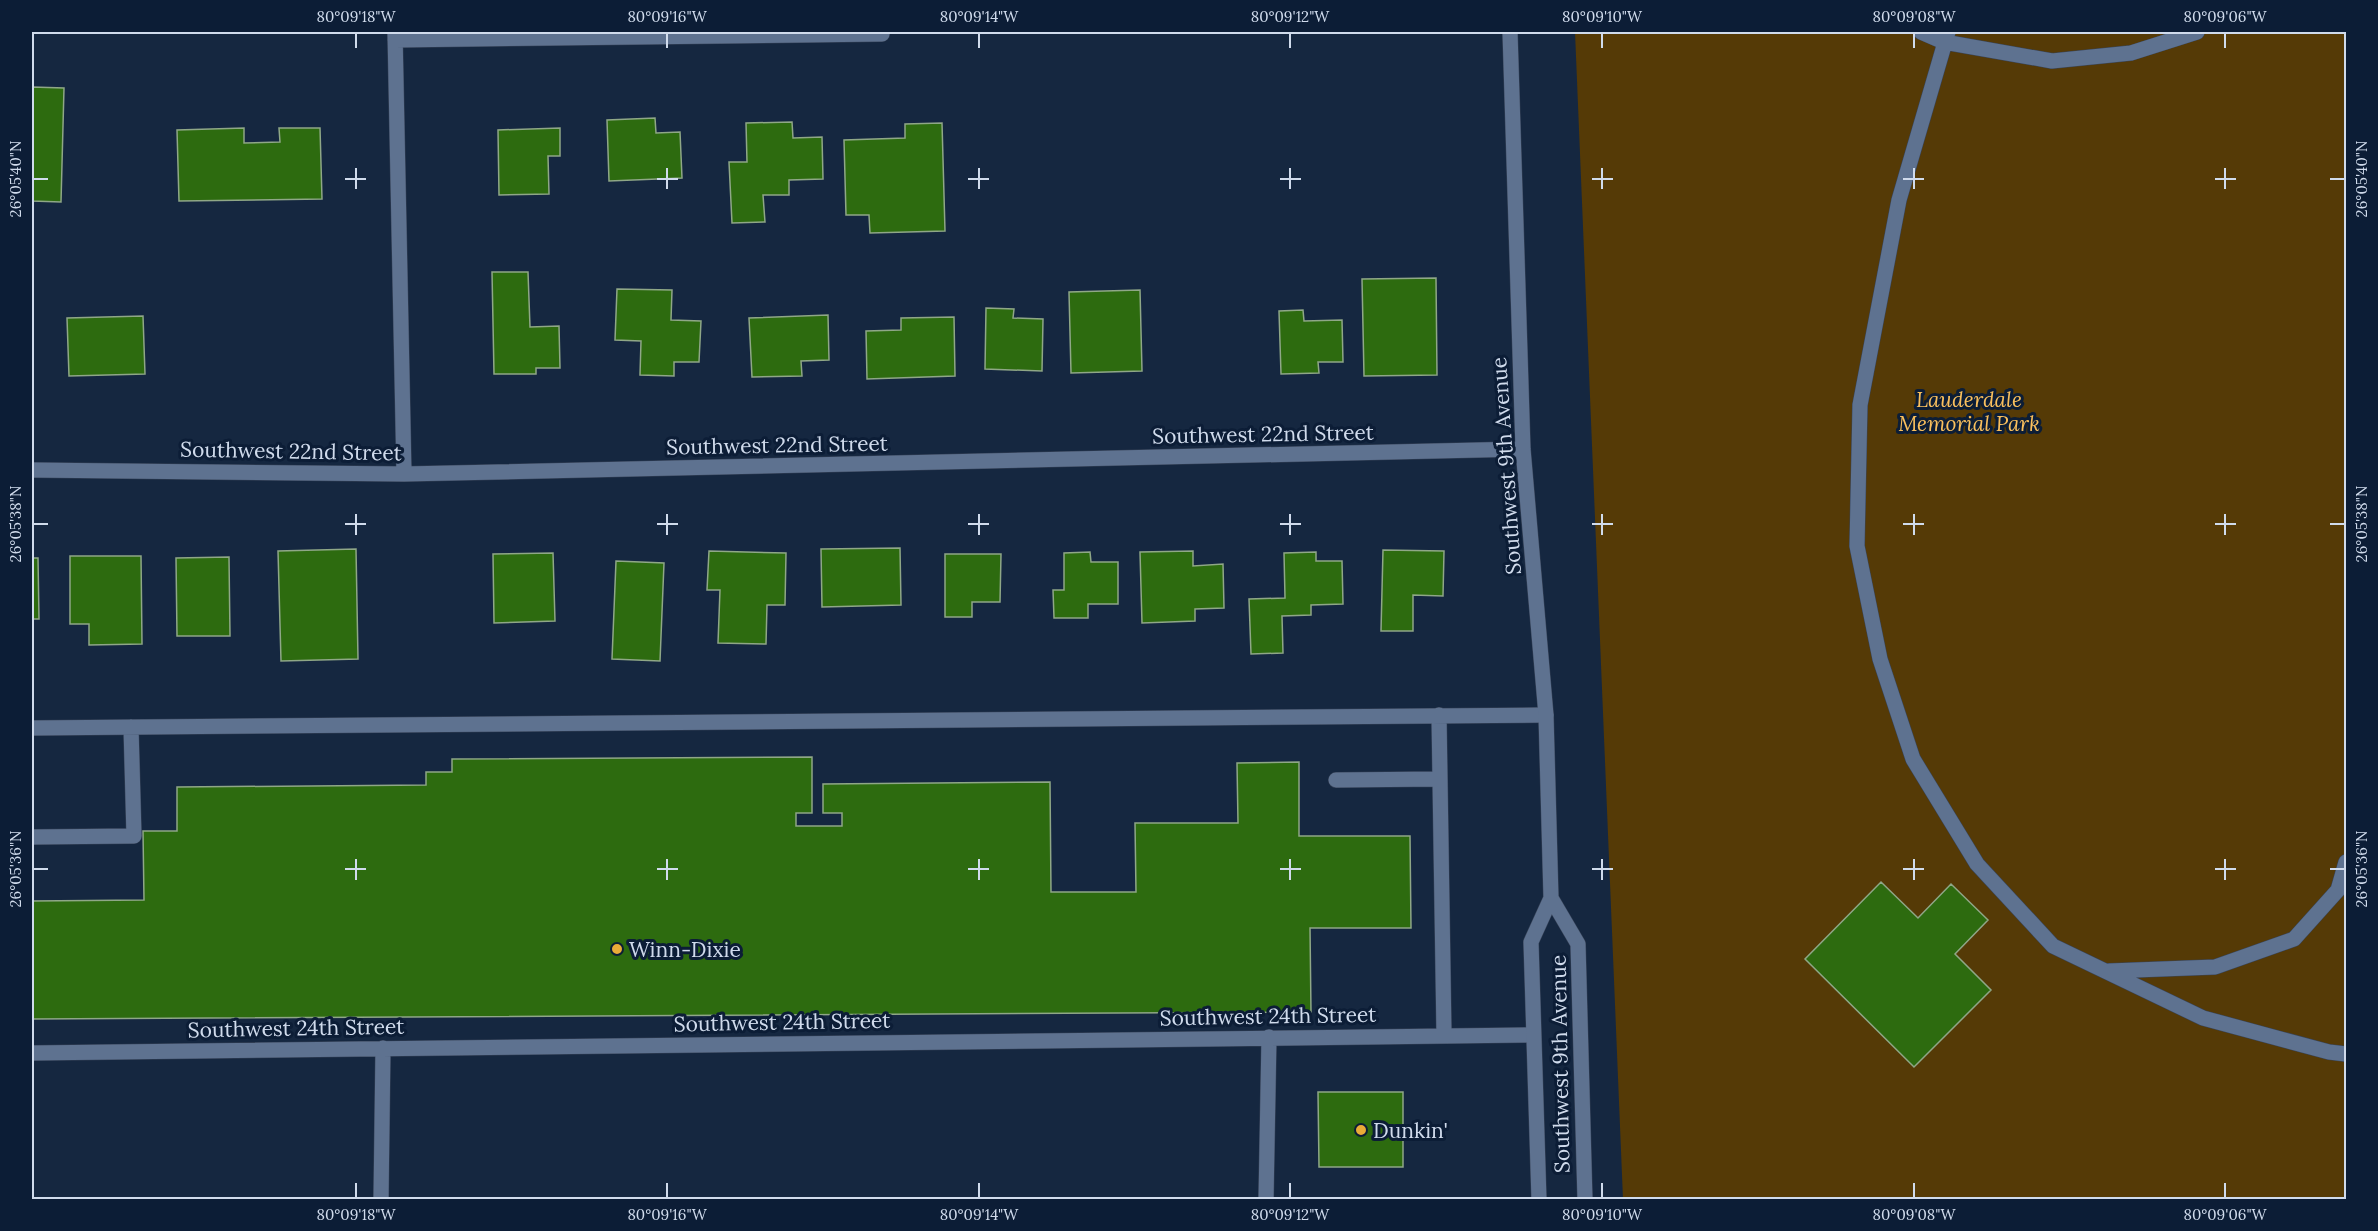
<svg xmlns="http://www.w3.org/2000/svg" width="2378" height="1231" viewBox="0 0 2378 1231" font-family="Lora,serif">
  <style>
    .green { fill: #553a06 }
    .building { fill: #2d6b0f; stroke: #8fa787; stroke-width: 1.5 }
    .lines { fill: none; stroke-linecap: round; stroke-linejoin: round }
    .lane-casing { stroke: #384459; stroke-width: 16 }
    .street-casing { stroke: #384459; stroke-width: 16 }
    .lane { stroke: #5e7290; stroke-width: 15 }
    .street { stroke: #5e7290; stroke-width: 15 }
    .ticks { fill: none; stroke: #d0dbec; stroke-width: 2 }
    .poi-dot { fill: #e9ab38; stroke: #0c1d36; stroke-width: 2 }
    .labels { text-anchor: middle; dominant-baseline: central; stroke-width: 6; stroke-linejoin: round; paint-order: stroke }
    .park-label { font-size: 21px; font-style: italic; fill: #fac05d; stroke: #0c1d36 }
    .street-label { font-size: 21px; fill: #d0dbec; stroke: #0c1d36 }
    .poi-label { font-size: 21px; fill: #d0dbec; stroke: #0c1d36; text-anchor: start }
    .neatline { fill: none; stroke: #d0dbec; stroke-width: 2 }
    .ticks-label { font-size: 15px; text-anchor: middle; fill: #d0dbec }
  </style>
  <rect width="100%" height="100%" fill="#152740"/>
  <path class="green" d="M1575,32h771v1167h-723z"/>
  <path class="building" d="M32,87l32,1 -3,114 -29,-1z
    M655,118l1,15 24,-1 2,46 -73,3 -2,-61z
    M792,122l1,16 29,-1 1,42 -34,1v15h-26l2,27 -33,1 -3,-61h18l-1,-39z
    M942,123l3,108 -75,2 -1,-18h-23l-2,-75 61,-2v-14z
    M244,128v15l36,-1 -1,-14h41l2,71 -143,2 -2,-71z
    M560,128v28h-12l1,38 -50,1 -1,-65z
    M492,272h36l2,55 29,-1 1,42h-24v6h-42z
    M1436,278l1,97 -73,1 -2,-97z
    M617,289l55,1 -1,30 30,1 -2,41h-25v14l-34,-1 1,-34 -26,-1z
    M1140,290l2,81 -71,2 -2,-81z
    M986,308l28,1 -1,9 30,1 -1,52 -57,-2z
    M1303,310l1,11 38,-1 1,42h-25l1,11 -38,1 -2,-63z
    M828,315l1,45 -28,1 1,15 -50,1 -3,-59z
    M143,316l2,58 -76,2 -2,-58z
    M954,317l1,59 -88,3 -1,-48 35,-1v-12z
    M900,548l1,57 -79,2 -1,-58z
    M356,549l2,110 -77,2 -3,-110z
    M1383,550l61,1 -1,45 -30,-1v36h-32z
    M709,551l77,2 -1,52h-18l-1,39 -48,-1 2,-53h-13z
    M1193,551v15l30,-2 1,44 -29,1v12l-53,2 -2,-71z
    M1090,552l1,10h27v42h-30v14h-34l-1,-28h11v-37z
    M1316,552v9h26l1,43 -32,1v10l-29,1 1,37 -32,1 -2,-55 36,-1 -1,-45z
    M553,553l2,68 -61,2 -1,-69z
    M945,554h56l-1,48h-28v15h-27z
    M70,556h71l1,88 -53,1v-21h-19z
    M229,557l1,79h-53l-1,-78z
    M32,558h6l1,61h-7z
    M616,561l48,2 -4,98 -48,-2z
    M812,757v56h-16v13h46v-13h-19v-29l227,-2 1,110h85l-1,-69h103l-1,-60 62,-1v74h111l1,92h-101l1,84 -1279,7v-118l112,-1 -1,-69h34v-44l249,-2v-13h26v-13z
    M1881,882l37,36 33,-34 37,36 -33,34 36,36 -77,77 -109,-108z
    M1318,1092h85v75h-84z"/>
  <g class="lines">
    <g class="lane-casing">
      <path id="lane" d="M1921,32l23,10 108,19 79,-8 66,-21
        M1948,32l-49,168 -39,205 -3,141 23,113 33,100 64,105 76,82 150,72 126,34 17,2
        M1439,715l5,320
        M32,728l1514,-13
        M1336,780l104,-1
        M32,837l102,-1 -3,-109
        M2109,971l106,-4 79,-28 44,-49 8,-28
        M32,1053l1501,-18
        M381,1200l2,-152
        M1266,1200l3,-163"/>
    </g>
    <g class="street-casing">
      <path id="street" d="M395,32l9,442
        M1510,32l13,417 23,266 5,183 -20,44 8,258
        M395,40l487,-6
        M32,470l372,4 1119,-25
        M1551,898l27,46 7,256"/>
    </g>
    <use href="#lane" class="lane"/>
    <use href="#street" class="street"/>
  </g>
  <path class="ticks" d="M356,33v15M667,33v15M979,33v15M1290,33v15M1602,33v15M1914,33v15M2225,33v15M356,168v21M667,168v21M979,168v21M1290,168v21M1602,168v21M1914,168v21M2225,168v21M33,179h15M345,179h21M657,179h21M968,179h21M1280,179h21M1592,179h21M1903,179h21M2215,179h21M2330,179h15M356,514v21M667,514v21M979,514v21M1290,514v21M1602,514v21M1914,514v21M2225,514v21M33,524h15M345,524h21M657,524h21M968,524h21M1280,524h21M1592,524h21M1903,524h21M2215,524h21M2330,524h15M356,859v21M667,859v21M979,859v21M1290,859v21M1602,859v21M1914,859v21M2225,859v21M33,869h15M345,869h21M657,869h21M968,869h21M1280,869h21M1592,869h21M1903,869h21M2215,869h21M2330,869h15M356,1183v15M667,1183v15M979,1183v15M1290,1183v15M1602,1183v15M1914,1183v15M2225,1183v15"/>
  <g class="poi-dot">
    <circle cx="617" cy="949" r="6"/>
    <circle cx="1361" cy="1130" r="6"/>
  </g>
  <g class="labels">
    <g class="park-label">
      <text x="1969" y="399">Lauderdale<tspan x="1969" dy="24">Memorial Park</tspan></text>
    </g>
    <g class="street-label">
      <text transform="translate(1263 434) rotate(-1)">Southwest 22nd Street</text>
      <text transform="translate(777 445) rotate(-1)">Southwest 22nd Street</text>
      <text transform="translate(291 451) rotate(1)">Southwest 22nd Street</text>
      <text transform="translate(1506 466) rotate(-94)">Southwest 9th Avenue</text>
      <text transform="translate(1268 1016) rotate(-1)">Southwest 24th Street</text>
      <text transform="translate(782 1022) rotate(-1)">Southwest 24th Street</text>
      <text transform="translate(296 1028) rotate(-1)">Southwest 24th Street</text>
      <text transform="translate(1560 1064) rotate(-91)">Southwest 9th Avenue</text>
    </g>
    <g class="poi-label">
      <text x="629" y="949">Winn-Dixie</text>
      <text x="1373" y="1130">Dunkin'</text>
    </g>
  </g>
  <rect width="2378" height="1231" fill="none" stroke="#0c1d36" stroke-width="66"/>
  <rect x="33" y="33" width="2312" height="1165" class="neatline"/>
  <g class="ticks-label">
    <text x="356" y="22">80°09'18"W</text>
    <text x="667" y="22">80°09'16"W</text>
    <text x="979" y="22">80°09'14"W</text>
    <text x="1290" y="22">80°09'12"W</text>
    <text x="1602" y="22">80°09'10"W</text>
    <text x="1914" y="22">80°09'08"W</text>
    <text x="2225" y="22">80°09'06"W</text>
    <text transform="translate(16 179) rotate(-90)" y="5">26°05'40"N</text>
    <text transform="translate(2362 179) rotate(-90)" y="5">26°05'40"N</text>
    <text transform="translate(16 524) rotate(-90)" y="5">26°05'38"N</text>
    <text transform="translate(2362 524) rotate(-90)" y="5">26°05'38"N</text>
    <text transform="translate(16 869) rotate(-90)" y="5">26°05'36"N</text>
    <text transform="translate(2362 869) rotate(-90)" y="5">26°05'36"N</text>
    <text x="356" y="1220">80°09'18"W</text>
    <text x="667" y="1220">80°09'16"W</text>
    <text x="979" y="1220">80°09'14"W</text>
    <text x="1290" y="1220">80°09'12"W</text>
    <text x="1602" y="1220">80°09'10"W</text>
    <text x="1914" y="1220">80°09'08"W</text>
    <text x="2225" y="1220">80°09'06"W</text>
  </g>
</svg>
